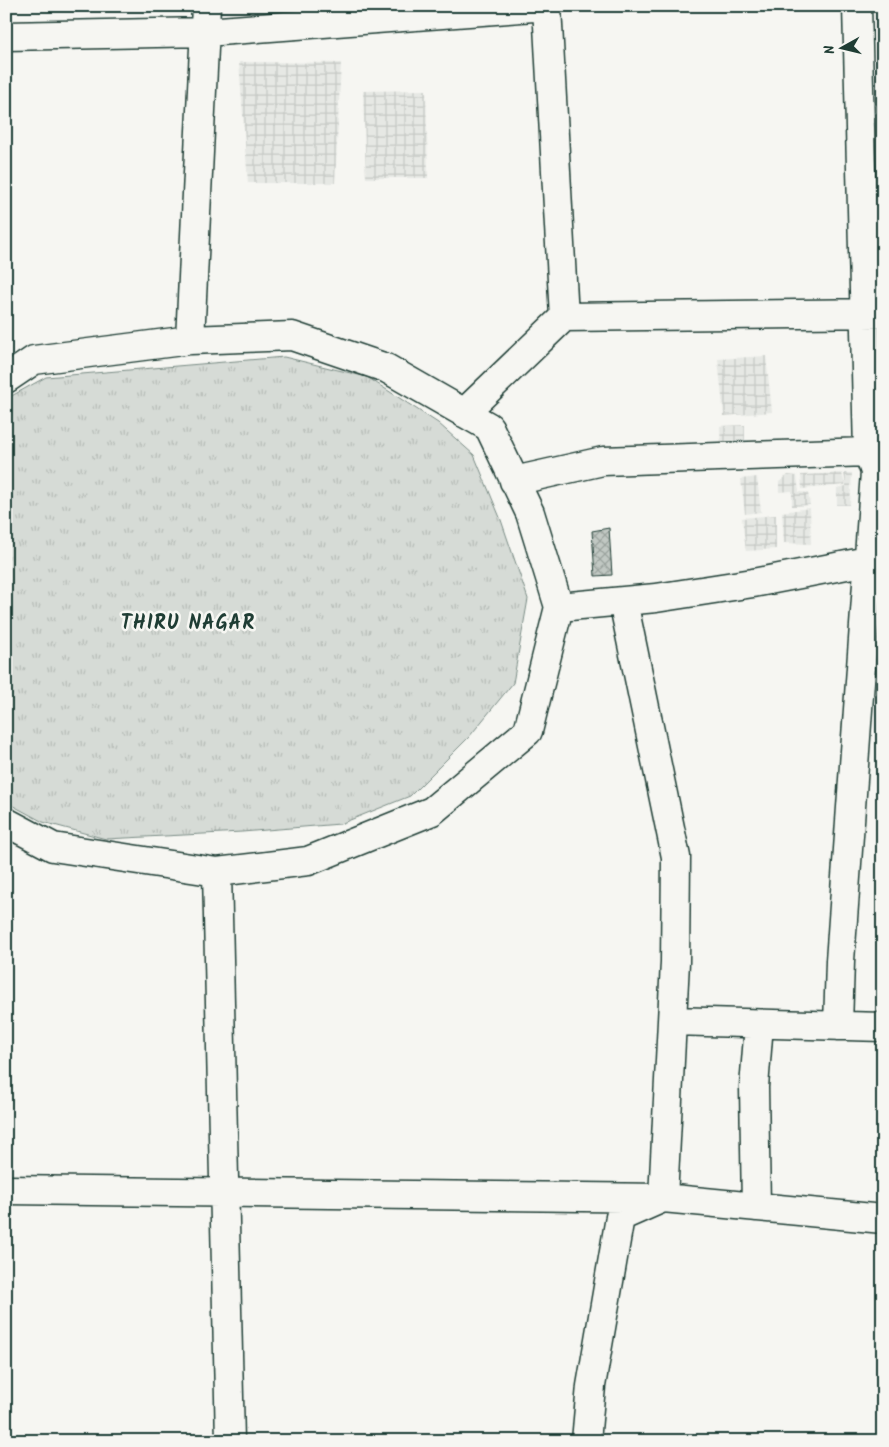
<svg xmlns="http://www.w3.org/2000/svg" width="889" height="1447" viewBox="0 0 889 1447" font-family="Kalam,sans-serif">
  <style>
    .industrial { fill: url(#industrial-grid) }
    .park { fill: url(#park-tufts); stroke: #7a8c85 }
    .building { fill: url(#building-cross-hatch); stroke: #1f3d34 }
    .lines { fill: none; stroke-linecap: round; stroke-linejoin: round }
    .minor-casing { stroke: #1f3d34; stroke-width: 31 }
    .minor { stroke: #f6f6f2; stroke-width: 28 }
    .labels { text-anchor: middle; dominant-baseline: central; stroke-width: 5; stroke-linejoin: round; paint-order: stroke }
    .district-label { font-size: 20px; font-weight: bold; letter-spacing: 1px; fill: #1f3d34; stroke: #f6f6f2 }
  </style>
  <defs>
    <pattern id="industrial-grid" width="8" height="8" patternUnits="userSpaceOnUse" patternTransform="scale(1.25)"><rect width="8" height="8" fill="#e6e8e4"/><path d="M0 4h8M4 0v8" fill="none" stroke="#c5c8c4"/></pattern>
    <pattern id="park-tufts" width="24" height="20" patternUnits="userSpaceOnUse" patternTransform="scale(1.25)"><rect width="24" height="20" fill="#d6dbd6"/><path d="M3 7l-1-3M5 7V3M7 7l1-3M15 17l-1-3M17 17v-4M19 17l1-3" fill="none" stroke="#b7bdb8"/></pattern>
    <pattern id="building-cross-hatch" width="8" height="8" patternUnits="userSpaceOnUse" patternTransform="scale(1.25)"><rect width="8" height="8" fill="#c1c8c3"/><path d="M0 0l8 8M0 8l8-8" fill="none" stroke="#9ca49f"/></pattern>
  </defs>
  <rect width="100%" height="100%" fill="#f6f6f2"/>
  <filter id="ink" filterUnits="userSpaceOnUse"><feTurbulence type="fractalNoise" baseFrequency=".02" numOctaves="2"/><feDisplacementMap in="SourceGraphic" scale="10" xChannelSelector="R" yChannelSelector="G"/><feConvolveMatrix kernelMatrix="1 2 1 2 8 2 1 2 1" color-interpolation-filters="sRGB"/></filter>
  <g filter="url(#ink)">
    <path class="industrial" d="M239,62l102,1 -6,120h-87z
      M426,90l2,88h-62l-3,-87z
      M766,356l6,56 -48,4 -6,-57z
      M745,425v25h-24l-1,-24z
      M842,473l3,12 -43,4 -1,-14z
      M844,473h8l-2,32h-13v-17l9,-2z
      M788,475l9,1 2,16 9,1 2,12 -18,1v-15l-13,1v-10z
      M757,477l4,35 -16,2 -4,-35z
      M810,508l1,36 -27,-1 -2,-31z
      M776,515v34l-30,2 -4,-33z"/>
    <path class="park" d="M284,357l83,20 71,46 36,32 27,65 27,79 -15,84 -44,54 -59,59 -70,28 -98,8 -136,7 -63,-17 -37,-20v-403l40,-22z"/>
    <path class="building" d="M609,528l3,47 -17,1 -3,-45z"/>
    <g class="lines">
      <g class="minor-casing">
        <path id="minor" d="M547,7l17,310 319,-4
          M6,36l200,-4 341,-26
          M190,340l16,-334
          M6,379l28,-19 156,-20 102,-4 94,32 103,59 41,86 29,94 -31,124 -96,80 -124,50 -91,11 -164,-25 -47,-25
          M464,413l100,-96
          M514,481l89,-20 265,-9
          M559,607l97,-9 97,-15 130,-25
          M217,872l13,569
          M672,1021l211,6
          M838,1026l2,-65 35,-489 -7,-20 -11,-446
          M6,1190l657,8 220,21
          M756,1207l-2,-120 5,-63
          M586,1441l5,-55 29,-169 43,-19 12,-236 1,-105 -53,-256"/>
      </g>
      <use href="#minor" class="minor"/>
    </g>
  </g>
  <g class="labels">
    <g class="district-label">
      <text x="188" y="624">THIRU NAGAR</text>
    </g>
  </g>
  <rect width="889" height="1447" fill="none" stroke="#f6f6f2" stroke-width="25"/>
  <rect x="12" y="12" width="864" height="1422" fill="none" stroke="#1f3d34" stroke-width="2" filter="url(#ink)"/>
  <g transform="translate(842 48) rotate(262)" stroke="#f6f6f2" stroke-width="4" paint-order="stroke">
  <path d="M0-4L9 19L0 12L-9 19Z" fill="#1f3d34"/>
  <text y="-8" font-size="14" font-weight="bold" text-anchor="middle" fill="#1f3d34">N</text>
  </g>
</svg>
